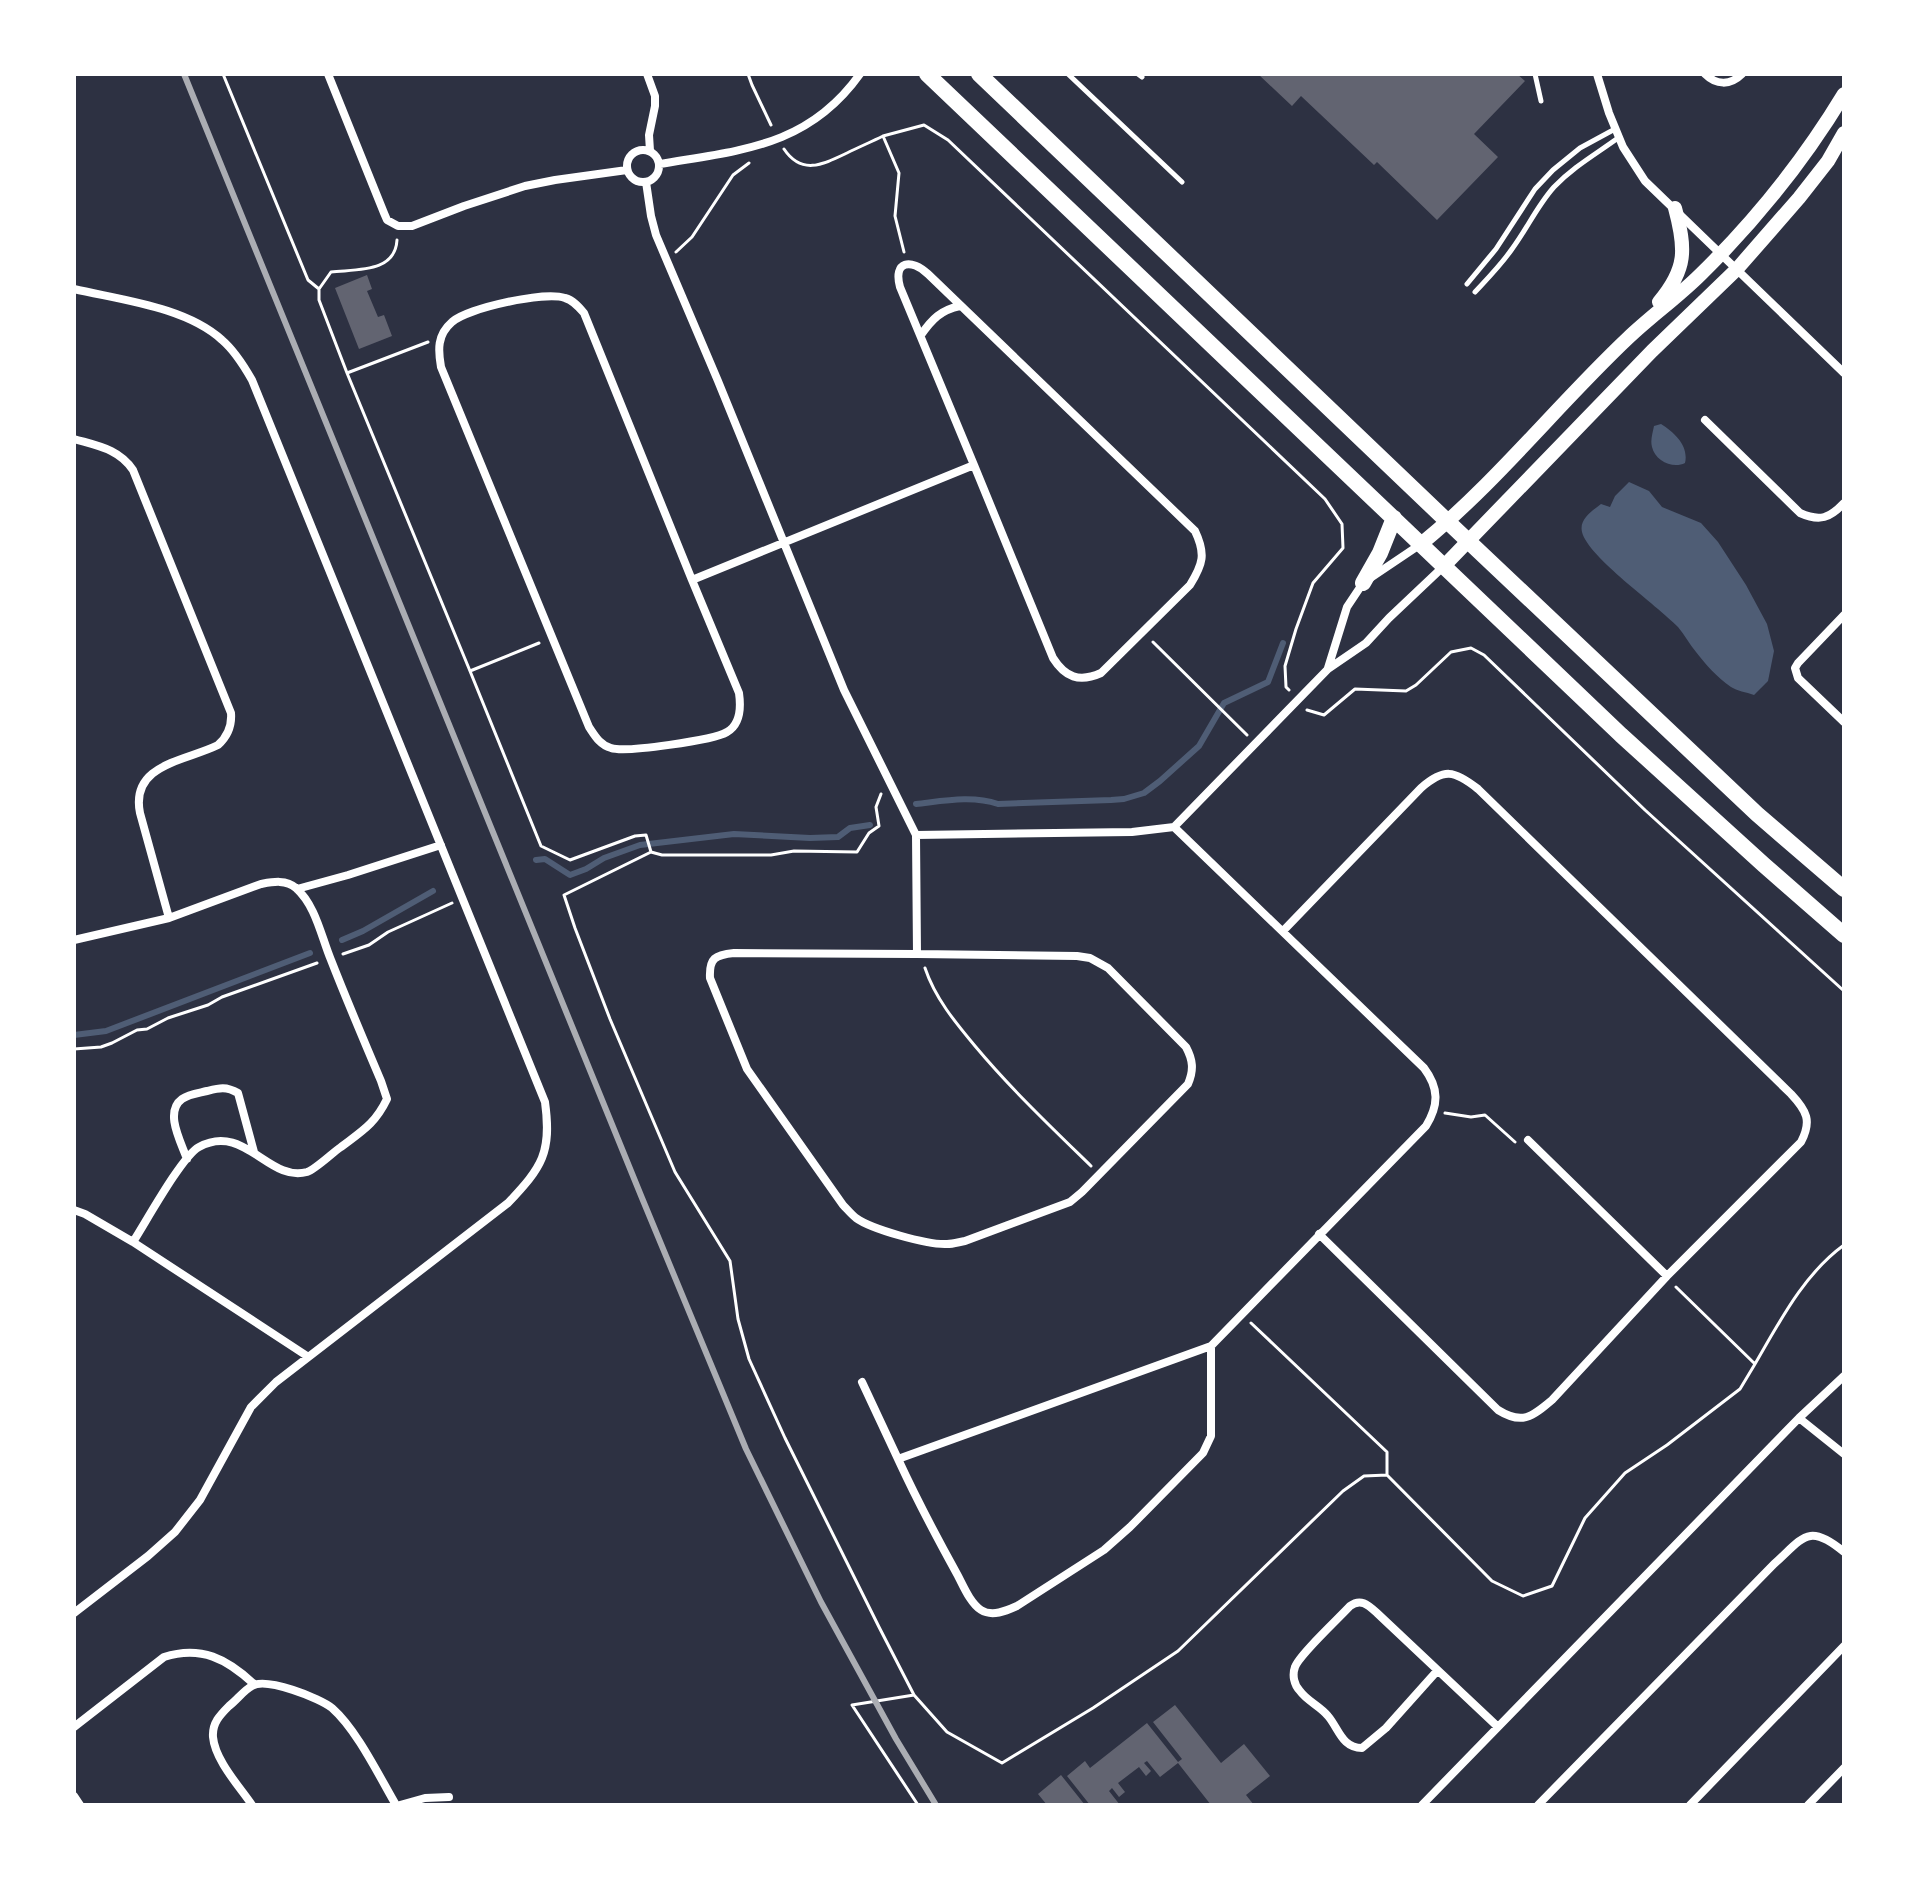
<svg xmlns="http://www.w3.org/2000/svg" width="1918" height="1879" viewBox="0 0 1918 1879" font-family="Inter,sans-serif">
  <style>
    .water { fill: #4f5d75 }
    .lines { fill: none; stroke-linecap: round; stroke-linejoin: round }
    .stream { stroke: #4f5d75; stroke-width: 6 }
    .building { fill: #626471 }
    .path { stroke: #fff; stroke-width: 3 }
    .service { stroke: #fff; stroke-width: 5 }
    .minor { stroke: #fff; stroke-width: 8 }
    .tertiary { stroke: #fff; stroke-width: 14 }
    .secondary { stroke: #fff; stroke-width: 16 }
    .rail { stroke: #abadb3; stroke-width: 6 }
  </style>
  <rect width="100%" height="100%" fill="#2d3142"/>
  <path class="water" d="M1661,424c14,9 28,22 24,39 -12,6 -30,-2 -33,-16 -2,-7 1,-15 2,-21z
    M1629,482l20,9 13,16 39,16 17,19 28,43 21,39 7,27 -6,30 -14,14c-8,-3 -17,-4 -23,-8 -14,-10 -25,-22 -35,-35 -7,-8 -11,-17 -18,-25 -21,-22 -90,-70 -96,-95 -3,-13 10,-21 19,-28l9,3 5,-11z"/>
  <g class="lines">
    <path class="stream" d="M916,804c27,-3 56,-9 82,0l113,-4 13,-1 20,-6 16,-12 39,-35 25,-43 44,-21 15,-39
      M536,860l9,-1 25,16 16,-6 18,-11 36,-13 94,-11 76,4 28,-1 12,-9 20,-3
      M342,940l21,-9 70,-40
      M74,1035l32,-4 204,-78"/>
  </g>
  <path class="building" d="M1258,74h259l8,7 -51,53 24,23 -61,63 -60,-58 -3,3 -73,-69 -9,10z
    M367,275l5,14 -5,2 11,26 6,-2 8,21 -33,13 -24,-61z
    M1175,1705l46,58 23,-19 26,32 -24,19 8,10h-43l-33,-42 -18,14 -13,-16 -3,2 7,8 -5,5 -7,-9 -21,16 7,9 -6,5 -7,-9 -3,3 11,14h-30l-23,-29 18,-15 5,7 57,-45 31,39 4,-3 -29,-37z
    M1061,1775l24,30h-38l-9,-11z"/>
  <g class="lines">
    <path class="path" d="M223,74l85,206 11,9 12,-17c26,-3 64,1 66,-32
      M748,74l4,11 19,40
      M883,136l41,-11 24,15 377,359 17,25 1,24 -30,35 -17,46 -11,37 1,21 3,3
      M784,149c18,27 40,15 63,4 12,-6 24,-11 36,-17l16,37 -4,43 9,36
      M676,252l16,-15 41,-62 16,-12
      M319,289v11l28,73 81,-31
      M347,373l123,298 69,-28
      M1153,642l94,93
      M470,671l71,175 29,14 65,-24 11,-1 5,17 11,3h109l23,-4 63,1 12,-19 10,-7 -3,-19 5,-13
      M1307,710l17,5 31,-26 51,2 10,-6 35,-33 20,-4 13,7 161,155 199,181
      M651,852l-87,43 11,33 35,91 65,153 55,89 8,58 11,40 36,79 94,189 35,68 33,37 55,31 91,-55 85,-57 165,-160 21,-15 23,-1v-23l-136,-129
      M343,954l26,-9 19,-13 64,-29
      M925,968c10,30 30,54 50,78 36,43 76,81 116,120
      M74,1049l27,-2 11,-4 25,-13 10,-1 21,-11 40,-13 14,-8 95,-34
      M1445,1113l26,4 14,-2 30,27
      M1755,1364c25,-43 49,-90 89,-119
      M1387,1475l105,106 31,15 29,-10 33,-68 40,-45 42,-28 73,-56 15,-25 -79,-77
      M914,1695l-62,10 66,100"/>
    <path class="service" d="M1068,74l114,108
      M1138,74l4,3
      M1535,74l6,27
      M1467,284l29,-35 39,-60 18,-19 27,-22 35,-19
      M1475,292c13,-14 26,-27 37,-43 15,-20 25,-43 42,-62 19,-20 42,-33 64,-49"/>
    <path class="minor" d="M328,74l56,139 3,7 11,6h14l52,-20 61,-20 30,-6 72,-10
      M647,74l8,22v10l-6,29 1,16
      M1597,74l12,39 14,34 22,34 199,192
      M1705,74c11,11 25,12 37,0
      M627 166a16 16 0 1 1 32 0a16 16 0 1 1-32 0Z
      M660,164c81,-14 148,-17 200,-90
      M646,182l5,34 5,19 62,146 126,309 72,145 1,119 160,2 13,2 18,10 78,79c7,13 8,23 2,37l-106,108 -12,10 -105,39c-6,1 -12,3 -18,3 -20,1 -76,-15 -91,-26 -5,-4 -9,-9 -13,-13l-96,-136 -37,-91c-1,-20 5,-23 24,-25l183,1
      M74,289c47,11 112,18 148,51 13,11 22,26 30,40l293,722c7,51 -3,65 -37,101l-232,179 -25,25 -51,93 -25,32 -27,24 -74,57
      M921,335c11,-16 20,-25 39,-29
      M1705,420l95,93c20,9 30,5 44,-10
      M74,439c24,7 45,10 59,31l98,243c1,13 -3,23 -13,32 -32,16 -88,19 -78,68l29,105
      M692,580l-108,-267c-5,-6 -11,-13 -19,-15 -20,-7 -98,10 -113,24 -15,13 -14,28 -11,45l148,360c6,9 11,18 22,21 14,5 103,-8 116,-16 14,-8 14,-25 12,-39l-47,-113 282,-115 -74,-178c-7,-26 11,-29 28,-13l267,257c11,23 8,33 -5,54l-89,88c-22,10 -36,4 -48,-15l-79,-193
      M1844,615l-46,48 -3,5 3,10 46,44
      M1328,668l19,-61 16,-24 58,-39
      M1174,827l250,241c15,20 15,37 2,58l-215,220 -313,113c18,39 38,77 59,115 6,11 13,29 24,36 11,7 25,1 36,-4l87,-56 26,-23 73,-74 8,-17v-90
      M916,835l216,-3 42,-5 154,-158 38,-26 23,-25 55,-52
      M297,889l51,-14 93,-30
      M1283,931l138,-143c23,-20 33,-18 57,1l313,305c16,17 21,27 10,48l-134,134 -115,124c-20,17 -30,25 -54,10l-179,-176
      M74,940l95,-22 92,-34c11,-2 25,-5 35,4 20,18 25,48 35,72 16,41 33,81 50,121l6,18c-12,25 -25,32 -46,48 -9,6 -25,22 -34,25 -38,11 -63,-50 -108,-25 -17,9 -53,75 -66,95
      M1528,1140l139,136
      M187,1159c-6,-17 -23,-47 -5,-60 7,-5 17,-6 25,-8 12,-3 19,-5 31,2l16,59
      M74,1210l11,4 48,28 174,114
      M862,1382l36,77
      M1799,1418l45,36
      M1437,1671l-51,57 -24,20c-20,0 -23,-19 -34,-32 -8,-10 -21,-15 -28,-25 -6,-6 -8,-16 -5,-24 4,-12 44,-49 55,-61 11,-8 18,-1 27,7l121,114
      M74,1727l90,-70c37,-12 63,2 90,27
      M74,1796l6,9
      M252,1805c-13,-19 -37,-45 -39,-68 -1,-14 7,-22 16,-31 8,-6 15,-16 23,-20 14,-9 68,12 80,22 25,22 47,68 64,97
      M400,1805l25,-7 24,-1
      M1422,1805l377,-387 45,-42
      M1538,1805l236,-241c29,-26 34,-42 70,-12
      M1690,1805l154,-159
      M1808,1805l36,-37"/>
    <path class="tertiary" d="M1659,302c28,-33 27,-53 16,-94
      M1421,544c76,-62 136,-139 207,-206 23,-22 50,-41 73,-64 55,-54 103,-114 143,-180
      M1444,566l208,-215 85,-82 62,-71 29,-37 16,-28"/>
    <path class="secondary" d="M927,74l694,661 143,130 80,70
      M979,74l469,448 309,292 87,75
      M1363,583l17,-30 14,-35"/>
    <path class="rail" d="M184,74l458,1124 104,251 75,153 75,137 40,66"/>
  </g>
  <rect width="1918" height="1879" fill="none" stroke="#ffffff" stroke-width="152"/>
</svg>
